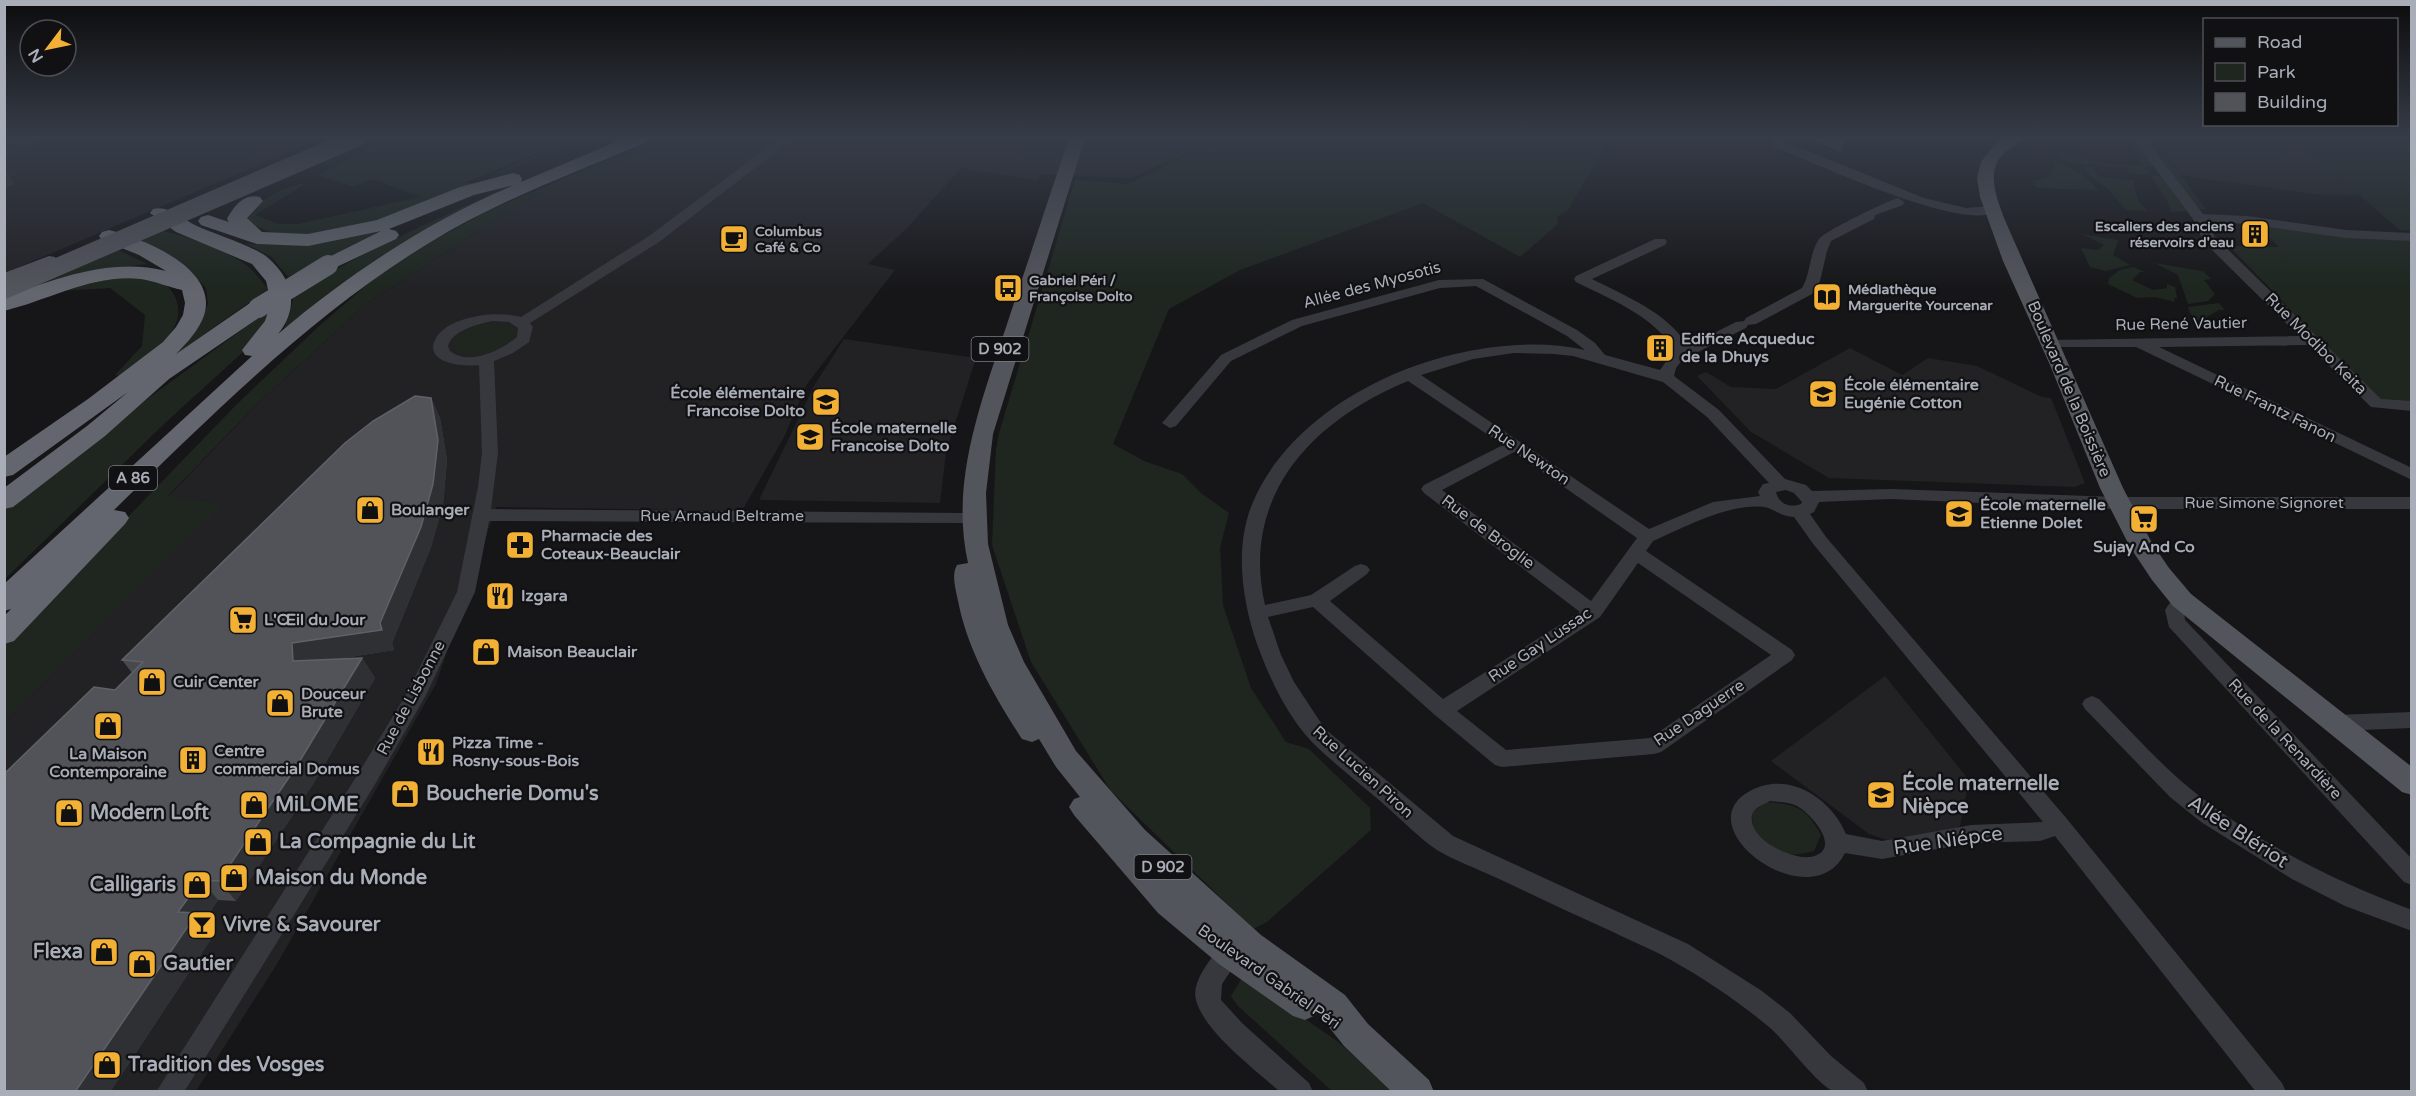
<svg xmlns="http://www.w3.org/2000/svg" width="2416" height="1096" viewBox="0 0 2416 1096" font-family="'Varela Round',sans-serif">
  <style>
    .built { fill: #222225 }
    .green { fill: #1e261f; fill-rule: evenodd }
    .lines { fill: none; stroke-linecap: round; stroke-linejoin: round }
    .minor { fill: #37383d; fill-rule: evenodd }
    .major { fill: #53555c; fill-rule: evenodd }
    .highway { fill: #63666e; fill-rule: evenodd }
    .major-bridge { stroke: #53555c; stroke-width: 18 }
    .highway-bridge { stroke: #63666e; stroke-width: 20 }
    .wall { fill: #47494d }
    .shaded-wall { fill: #2f3033 }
    .building { fill: #525359; stroke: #5f6168; stroke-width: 1.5 }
    .labels { text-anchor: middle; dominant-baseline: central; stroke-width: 4.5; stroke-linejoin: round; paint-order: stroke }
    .far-poi-label { font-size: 14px; font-weight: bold; fill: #a8adb8; stroke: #111113; text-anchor: start }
    .shield { fill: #111113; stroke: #7b7e86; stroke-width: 1.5 }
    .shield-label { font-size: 15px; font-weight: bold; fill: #a8adb8 }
    .street-label { font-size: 16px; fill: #a8adb8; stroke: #111113 }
    .poi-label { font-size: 16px; font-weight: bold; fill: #a8adb8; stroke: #111113; text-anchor: start }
    .near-poi-label { font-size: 20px; font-weight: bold; fill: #a8adb8; stroke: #111113; text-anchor: start }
    .near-street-label { font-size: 20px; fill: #a8adb8; stroke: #111113 }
  </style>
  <rect width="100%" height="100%" fill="#161618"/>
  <path class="built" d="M5,138h317l-317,135z
    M670,138h550l-90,40 -90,-4 -2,7 -77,-13 -53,59 -40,37 27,6 -88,114 -23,53 -42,74 -246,-4 -60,177 -159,280 -81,127 -191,1v-371l217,-217 -54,-7 91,-95 107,-98 160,-104z
    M2153,138h140l66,57 -47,-1 -132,-19 -4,-9z
    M844,339l132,19 -30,94 -6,51 -181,-3 56,-116z
    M1850,348l52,27 26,-17 49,8 65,31 9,1 34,85 -10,4 -246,-9 -78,-46 -54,-56 9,-4 25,15 45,2z
    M1885,676l84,104 -9,46 -10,5 -63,9 -18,-6 -98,-73z"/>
  <path class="green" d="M390,138l183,1 11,-1 -107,45 -7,6c-57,21 -127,52 -189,45 -15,-2 -26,-9 -39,-15 18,-20 40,-32 66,-37l-53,33 23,9h20l122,-27 -47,-18 -20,8 -34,-12zM566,141l-89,42h-13z
    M659,138h19l-152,62 -160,104 -107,98 -91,94 55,8 -218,217v-77l232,-240 81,-77 61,-53 49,-31 62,-33z
    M1228,138h382l-42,72 -11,7 1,7 -38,33 -97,-54 -183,67 -71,39 -56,135 31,17 38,13 19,19 28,20 -9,35 3,57 28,83 35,54 23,7 61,59 1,22 -104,92 -14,7 -142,-138 -80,-129 -39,-117 4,-95 3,-17 76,-253 52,4z
    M2143,138h10l53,71 -7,1z
    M2293,138h118v93l-11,-1z
    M2128,143l13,2 16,22h-12l5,8 13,1 24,35 -16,1 -4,-12 -17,-25 -21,-1 -3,-6 -61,-6 -8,-3 2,-9 33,12 51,4z
    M2055,162c19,6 30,13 43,28l-61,-2 -5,-7 19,-5z
    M2083,166l10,1 6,10 34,3 5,21 10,10 -22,-1 -18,-21 -19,-14z
    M498,191l2,2c-49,23 -98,47 -142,79 -26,19 -51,41 -76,61l8,-20 4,-18c65,-42 134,-72 204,-104z
    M2254,223l157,16v165l-30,-1 -152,-157 50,1z
    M398,224l-110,53 -16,-20 -28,-14c54,7 103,-7 154,-19z
    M155,230c23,2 72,21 91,35 9,7 15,15 22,24l-96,68 28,-35 8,-18 -2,-16 -12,-13 -59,-36z
    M2082,234l36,6 -5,15 17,10 -24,6 -16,-4 -9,-19 17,2 6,-5z
    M114,248l33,16 -44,5 -98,26z
    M2155,263l52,9h-3l7,7 -7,1 11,14 -7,7 -20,3 -10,-29z
    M2133,267l12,5h-5l-8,8 21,10 14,-2v-4l8,3 2,11h-3l1,4 -20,-5 -18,1 -29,-14 1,-6 11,-8z
    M114,278c14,0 33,-3 46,3 17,9 24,31 13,48 -11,19 -34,33 -51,47l-7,-1 27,-29 3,-31 -35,-27 -52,3z
    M2219,303l6,7h-6l-17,10 21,9c-14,0 -32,-8 -35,-22z
    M269,310v7l-15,25 -90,82 -159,155v-70l93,-74z
    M491,323l20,3 4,5c-4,22 -45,30 -61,18v-8c8,-12 23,-17 37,-18z
    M1766,802c31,2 40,6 55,33l-7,16c-31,8 -40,2 -61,-20l-1,-18z
    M1243,976l94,65 57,50h-62l-94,-85 -7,-10z"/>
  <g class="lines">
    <path class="minor" d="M780,138h14l-135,104 -129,81 3,4 -4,15 -16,11 -19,8 4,92 -7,56 472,4 6,2 3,4 -3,4 -480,-2 -14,71 -49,103 -52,91 -190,306h-28l202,-318 49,-81 50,-101 21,-105 4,-34 -3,-88c-14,2 -55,-1 -44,-25 11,-24 63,-30 86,-23l128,-81zM493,321l16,1 9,6 -1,9c-17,14 -48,29 -67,14l-2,-5c5,-16 30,-22 45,-25z
      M1769,138h12l2,3 141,57 42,10 26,-2 6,4c-27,26 -188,-49 -223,-63z
      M2133,138h12l58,76 44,2 99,14 66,3v8l-66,-3 -99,-14 -39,-2 7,15 166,162 31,2v10l-41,-4 -63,-62 -149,2 253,121v12l-276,-133h-90l-2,-3 2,-3 5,-1 248,-4 -95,-94 -11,-23z
      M1898,198l6,4 -1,3 -28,10 -1,4 -43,22 -4,10 -7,30 -8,13 -56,30 -8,1 -2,3 -48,24 -11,2 -11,14 -2,8 45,34 66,69 21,6 6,6 79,-2 226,8h295v12h-295l-226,-10 -72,3 -5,10 -4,2 16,23 241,282 215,264 4,9h-30l-201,-256 -15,5 -69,2 -89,16 -37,-6c-34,68 -162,-26 -95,-62 38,-21 81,7 96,43l36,7 89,-16 72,-3 -229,-277 -20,-28c-13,0 -21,-9 -30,-10 -35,-4 -79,20 -111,34l-7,10 146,99 3,5 -3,5 -131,92 -7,2 -152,13 -7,-2 -60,-50 -122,-108 -45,10 13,38 13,27 31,47 128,107 235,108 74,47 28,22 41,43 33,27 4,9c-9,0 -24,2 -33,0 -17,-6 -50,-52 -66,-65 -30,-25 -64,-48 -98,-67 -19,-11 -40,-19 -60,-29 -38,-17 -76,-35 -114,-53 -19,-9 -42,-17 -60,-28 -18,-12 -34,-29 -50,-43 -25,-22 -52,-42 -75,-65 -25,-26 -43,-65 -55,-98 -15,-44 -23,-98 -4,-142 48,-113 217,-177 332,-152l-18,-14 -91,-50 -36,2 -138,38 -71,35 -55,65 -6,2 -8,-5 59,-68 71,-35 147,-40 44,-1 94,51 18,13 10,12 55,15 14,-20c-20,-34 -64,-51 -98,-68l-2,-3 2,-3 79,-37h10l2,3 -2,3 -73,34c33,17 75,33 95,66h3l46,-23 8,-1 2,-3 56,-30c9,-15 7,-34 17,-49 6,-8 68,-38 79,-41zM1514,353l40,1 19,2 90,26 44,35 62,66 -6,1 -5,8 2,4 -47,6 -64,27 -228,-154 52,-16zM1408,381l95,64 -79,40 -3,4 3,4 156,119 -137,87 -113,-98 37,-27 3,-4 -3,-4 -6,-2 -6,2 -44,29 -46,10c-25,-110 48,-185 143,-224zM1514,452l123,86 -46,63 -149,-111zM1786,490l8,3 8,9 -1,2c-12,4 -22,0 -25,-12zM1638,563l133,92 -121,83 -144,12 -49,-39 143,-94zM1770,801c9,1 19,1 27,5 15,8 47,45 13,51 -19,2 -62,-17 -58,-42 2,-7 12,-11 18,-14z
      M2182,593l7,2 2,5 -7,11 1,9 227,239v26l-8,-3 -235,-255 -4,-17 10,-15z
      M2092,696l7,3c29,29 57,61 88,87 63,53 148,96 225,124v21l-67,-25 -53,-27 -91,-57 -31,-25 -85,-88 -3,-5 3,-5z
      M2412,712v16l-76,3 -7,-2 -3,-6 3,-6 7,-2z
      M1230,943l9,3 3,8 -20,30 -1,16 22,24 66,59 4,9h-33c-25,-23 -75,-59 -84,-92 -3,-11 3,-23 8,-31 7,-11 14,-21 26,-26z"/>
    <path class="major" d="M1069,138h16l-92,296 -7,59 2,51 20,81 16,37 52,89 69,79 116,105 84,60 23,29 61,56 5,12h-42l-48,-46 -23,-29 -3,-3 -13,6 -12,-4 -74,-52 -61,-51 -84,-98 -5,-8 5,-8 6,-2 -24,-30 -17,-28 -7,3 -10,-3c-28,-43 -54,-88 -64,-138 -2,-11 -7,-26 -1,-36l11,-2c-19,-85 16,-168 42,-248 20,-59 39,-118 59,-177z
      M2004,138h19c-5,6 -13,10 -19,15 -19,18 -7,45 0,65l119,270 29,55 17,25 22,26 221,173v28l-10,-3 -229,-186 -21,-26 -22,-33 -30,-59 -50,-123 -47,-104 -23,-64 -3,-19 4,-16 12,-16z
      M49,256l6,1 3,4 -3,4 -51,20v-12z"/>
    <path class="highway" d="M625,138h25l-3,4c-73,31 -150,59 -218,101 -117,71 -217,172 -315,267l11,2 4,6 -4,6 -111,117 -10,3v-28l7,-7 -7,2v-27l248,-228 -7,-1 -3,-5 23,-29 6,-18 -5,-22 -14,-17 -76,-32 -26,-19 3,-4c17,-4 31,12 46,18 16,7 56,20 68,30 26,22 33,50 11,77 72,-61 149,-112 236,-149l-40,10 -85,34 7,2 3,4 -3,4 -68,32 -7,-2 -3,-4 3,-4 60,-30 -73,15 -51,-2 -56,-19 -3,-4 3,-4 7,-2 21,7 -2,-3c7,-13 17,-26 33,-22l3,4 -16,17 15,14 46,2 69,-14 83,-33 53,-14 7,2 2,4 -1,3z
      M109,230c32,8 98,34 97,74 0,19 -18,38 -30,50l74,-51 8,-1 8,1 3,5 -3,5 -97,66 -64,57 -92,71 -9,2v-21l83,-62 41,-34 -115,83 -9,2v-20l84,-58 75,-57 13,-15 7,-12 2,-12 -3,-13c-14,-3 -27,-9 -41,-11 -49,-5 -91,21 -137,32v-14c52,-18 107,-40 162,-26l-27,-16 -37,-15 -3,-4 3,-4z"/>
    <path class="major-bridge" d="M4,290l352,-152"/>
    <path class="highway-bridge" d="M258,308l70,-43"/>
  </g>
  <path class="wall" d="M1808,138h38l-5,14z
    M431,398l9,20 7,42 -4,44 -12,43 -39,96 2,7 -57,9 25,-1 13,20 -62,106 -77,117 -18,-1 -14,21 11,12 -105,159h-106l111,-402 17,-17 -10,-13z"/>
  <path class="shaded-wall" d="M4,138h43l-12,5 1,2 -32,13z
    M4,168l11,16 -11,4z
    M431,398l9,20 7,42 -4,44 -12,43 -39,96 2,7 -89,14 -12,-3 -1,-18 88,-20z
    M362,658l13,20 -62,106 -77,117 -17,-20z
    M201,880l17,20 -14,21 11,12 -105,159h-35l103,-180z"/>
  <path class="building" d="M415,396l16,2 7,42 -5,44 -12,43 -41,96 2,7 -90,13 1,18 69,-3 -64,106 -79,117 -18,-1 -23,32 19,1 -122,179h-71v-318l90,-87 21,3 28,-28 -21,-2 223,-217 28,-22z"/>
  <linearGradient id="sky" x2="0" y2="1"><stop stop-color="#0c0c0d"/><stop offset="0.47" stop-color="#363c48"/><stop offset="1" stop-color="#363c48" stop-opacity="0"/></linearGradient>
  <rect width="2416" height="292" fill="url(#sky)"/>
  <defs>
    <g id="building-square" transform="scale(1.5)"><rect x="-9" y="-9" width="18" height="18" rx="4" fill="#f2b134" stroke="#111113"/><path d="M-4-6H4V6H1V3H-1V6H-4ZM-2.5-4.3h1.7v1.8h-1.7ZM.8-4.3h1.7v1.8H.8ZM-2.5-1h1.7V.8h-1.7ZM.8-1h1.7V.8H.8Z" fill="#111"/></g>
    <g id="cafe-square" transform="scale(1.5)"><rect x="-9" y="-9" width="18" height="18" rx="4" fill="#f2b134" stroke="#111113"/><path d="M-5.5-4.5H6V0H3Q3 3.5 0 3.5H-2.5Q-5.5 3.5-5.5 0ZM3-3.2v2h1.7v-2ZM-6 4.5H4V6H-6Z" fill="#111"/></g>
    <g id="bus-square" transform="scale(1.5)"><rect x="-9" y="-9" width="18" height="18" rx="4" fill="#f2b134" stroke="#111113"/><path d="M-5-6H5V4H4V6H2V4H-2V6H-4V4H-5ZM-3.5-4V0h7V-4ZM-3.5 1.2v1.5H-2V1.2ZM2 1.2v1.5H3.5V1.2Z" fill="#111"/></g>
    <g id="library-square" transform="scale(1.5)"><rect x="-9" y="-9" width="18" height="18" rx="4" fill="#f2b134" stroke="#111113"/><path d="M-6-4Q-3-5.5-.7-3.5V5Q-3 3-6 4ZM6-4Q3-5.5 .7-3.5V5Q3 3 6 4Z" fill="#111"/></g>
    <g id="school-square" transform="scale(1.5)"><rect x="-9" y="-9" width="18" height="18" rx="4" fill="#f2b134" stroke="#111113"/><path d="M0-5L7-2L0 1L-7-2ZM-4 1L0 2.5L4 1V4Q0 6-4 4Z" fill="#111"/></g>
    <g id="shop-square" transform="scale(1.5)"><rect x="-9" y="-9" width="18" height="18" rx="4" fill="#f2b134" stroke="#111113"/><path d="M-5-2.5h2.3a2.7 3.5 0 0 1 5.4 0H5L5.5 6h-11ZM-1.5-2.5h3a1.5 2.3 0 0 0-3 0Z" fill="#111"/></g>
    <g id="supermarket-square" transform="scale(1.5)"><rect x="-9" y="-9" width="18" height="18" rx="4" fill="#f2b134" stroke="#111113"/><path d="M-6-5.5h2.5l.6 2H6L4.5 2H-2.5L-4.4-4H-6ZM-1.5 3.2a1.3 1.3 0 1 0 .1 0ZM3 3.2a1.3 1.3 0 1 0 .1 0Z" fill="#111"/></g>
    <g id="pharmacy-square" transform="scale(1.5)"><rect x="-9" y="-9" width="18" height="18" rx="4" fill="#f2b134" stroke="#111113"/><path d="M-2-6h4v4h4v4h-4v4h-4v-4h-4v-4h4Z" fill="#111"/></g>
    <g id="restaurant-square" transform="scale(1.5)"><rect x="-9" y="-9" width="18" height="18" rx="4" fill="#f2b134" stroke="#111113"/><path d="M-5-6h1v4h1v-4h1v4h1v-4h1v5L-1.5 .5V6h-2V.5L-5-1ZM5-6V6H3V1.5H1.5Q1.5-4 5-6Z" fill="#111"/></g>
    <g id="bar-square" transform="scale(1.5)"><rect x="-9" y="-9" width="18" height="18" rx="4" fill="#f2b134" stroke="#111113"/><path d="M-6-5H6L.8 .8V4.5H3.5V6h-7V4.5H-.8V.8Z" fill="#111"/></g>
  </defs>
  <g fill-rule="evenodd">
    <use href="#building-square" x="2255" y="234"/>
    <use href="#cafe-square" x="734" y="239"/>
    <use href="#bus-square" x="1008" y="288"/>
    <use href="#library-square" x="1827" y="297"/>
    <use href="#building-square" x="1660" y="348"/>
    <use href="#school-square" x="1823" y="394"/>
    <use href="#school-square" x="826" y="402"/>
    <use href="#school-square" x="810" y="437"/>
    <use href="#shop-square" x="370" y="510"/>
    <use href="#school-square" x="1959" y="514"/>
    <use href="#supermarket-square" x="2144" y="519"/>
    <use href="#pharmacy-square" x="520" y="545"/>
    <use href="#restaurant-square" x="500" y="596"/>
    <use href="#supermarket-square" x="243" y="620"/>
    <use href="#shop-square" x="486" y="652"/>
    <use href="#shop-square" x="152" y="682"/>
    <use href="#shop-square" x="280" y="703"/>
    <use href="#shop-square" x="108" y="726"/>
    <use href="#restaurant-square" x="431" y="752"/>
    <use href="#building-square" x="193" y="760"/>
    <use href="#shop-square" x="405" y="794"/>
    <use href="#school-square" x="1881" y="795"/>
    <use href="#shop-square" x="254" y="805"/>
    <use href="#shop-square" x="69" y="813"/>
    <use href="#shop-square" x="258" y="842"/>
    <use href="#shop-square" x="234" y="878"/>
    <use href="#shop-square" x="197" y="885"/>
    <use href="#bar-square" x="202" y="925"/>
    <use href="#shop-square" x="104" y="952"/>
    <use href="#shop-square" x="142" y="964"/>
    <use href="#shop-square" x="107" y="1065"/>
  </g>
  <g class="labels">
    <g class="far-poi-label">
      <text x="2234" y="226" text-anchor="end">Escaliers des anciens<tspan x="2234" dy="16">réservoirs d'eau</tspan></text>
      <text x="755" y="231">Columbus<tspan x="755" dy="16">Café &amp; Co</tspan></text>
      <text x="1029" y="280">Gabriel Péri /<tspan x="1029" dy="16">Françoise Dolto</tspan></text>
      <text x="1848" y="289">Médiathèque<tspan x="1848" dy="16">Marguerite Yourcenar</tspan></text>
    </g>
    <g class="shield">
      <rect x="971.5" y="337" width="57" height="24" rx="4.5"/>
      <rect x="109" y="466" width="48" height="24" rx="4.5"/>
      <rect x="1134.5" y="855" width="57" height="24" rx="4.5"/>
    </g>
    <g class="shield-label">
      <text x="1000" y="349">D 902</text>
      <text x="133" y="478">A 86</text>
      <text x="1163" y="867">D 902</text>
    </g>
    <g class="street-label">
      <text transform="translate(1372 285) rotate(-15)">Allée des Myosotis</text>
      <text transform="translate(2181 324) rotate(-1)">Rue René Vautier</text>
      <text transform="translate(2316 344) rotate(45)">Rue Modibo Keita</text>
      <text transform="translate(2069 389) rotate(67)">Boulevard de la Boissière</text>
      <text transform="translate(2275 409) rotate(26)">Rue Frantz Fanon</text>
      <text transform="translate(1529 455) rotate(34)">Rue Newton</text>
      <text x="2264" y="503">Rue Simone Signoret</text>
      <text x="722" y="516">Rue Arnaud Beltrame</text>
      <text transform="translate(1488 532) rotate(37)">Rue de Broglie</text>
      <text transform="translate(1540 645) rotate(-34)">Rue Gay Lussac</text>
      <text transform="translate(411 698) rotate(-62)">Rue de Lisbonne</text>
      <text transform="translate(1699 713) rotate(-34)">Rue Daguerre</text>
      <text transform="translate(2285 739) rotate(47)">Rue de la Renardière</text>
      <text transform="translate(1363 772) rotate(42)">Rue Lucien Piron</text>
      <text transform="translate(1269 977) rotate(35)">Boulevard Gabriel Péri</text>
    </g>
    <g class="poi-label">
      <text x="1681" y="339">Edifice Acqueduc<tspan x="1681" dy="18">de la Dhuys</tspan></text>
      <text x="1844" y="385">École élémentaire<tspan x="1844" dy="18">Eugénie Cotton</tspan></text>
      <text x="805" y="393" text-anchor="end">École élémentaire<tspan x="805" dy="18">Francoise Dolto</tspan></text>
      <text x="831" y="428">École maternelle<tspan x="831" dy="18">Francoise Dolto</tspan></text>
      <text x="1980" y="505">École maternelle<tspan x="1980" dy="18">Etienne Dolet</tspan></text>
      <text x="391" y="510">Boulanger</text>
      <text x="541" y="536">Pharmacie des<tspan x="541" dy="18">Coteaux-Beauclair</tspan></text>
      <text x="2144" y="547" text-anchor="middle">Sujay And Co</text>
      <text x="521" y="596">Izgara</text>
      <text x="264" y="620">L'Œil du Jour</text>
      <text x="507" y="652">Maison Beauclair</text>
      <text x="173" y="682">Cuir Center</text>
      <text x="301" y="694">Douceur<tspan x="301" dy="18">Brute</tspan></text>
      <text x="452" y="743">Pizza Time -<tspan x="452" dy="18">Rosny-sous-Bois</tspan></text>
      <text x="214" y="751">Centre<tspan x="214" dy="18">commercial Domus</tspan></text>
      <text x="108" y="754" text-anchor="middle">La Maison<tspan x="108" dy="18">Contemporaine</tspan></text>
    </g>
    <g class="near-poi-label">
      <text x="1902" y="784">École maternelle<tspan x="1902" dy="23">Nièpce</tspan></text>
      <text x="426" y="794">Boucherie Domu's</text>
      <text x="275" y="805">MiLOME</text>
      <text x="90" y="813">Modern Loft</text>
      <text x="279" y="842">La Compagnie du Lit</text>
      <text x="255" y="878">Maison du Monde</text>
      <text x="176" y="885" text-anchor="end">Calligaris</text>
      <text x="223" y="925">Vivre &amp; Savourer</text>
      <text x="83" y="952" text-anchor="end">Flexa</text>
      <text x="163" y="964">Gautier</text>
      <text x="128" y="1065">Tradition des Vosges</text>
    </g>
    <g class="near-street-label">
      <text transform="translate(2238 832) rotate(33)">Allée Blériot</text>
      <text transform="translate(1948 841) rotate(-8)">Rue Niépce</text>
    </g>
  </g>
  <rect width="2416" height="1096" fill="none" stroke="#a8adb8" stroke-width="12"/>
  <rect x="2203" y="18" width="195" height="108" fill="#111113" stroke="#4d4f55" stroke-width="1.5"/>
  <rect x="2215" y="38" width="30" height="9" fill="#53555c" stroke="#4d4f55" stroke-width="1.5"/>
  <text x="2257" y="48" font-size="18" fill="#a8adb8">Road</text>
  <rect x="2215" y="63" width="30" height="18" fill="#1e261f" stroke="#4d4f55" stroke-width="1.5"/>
  <text x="2257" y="78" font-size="18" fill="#a8adb8">Park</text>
  <rect x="2215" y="93" width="30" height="18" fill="#525359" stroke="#4d4f55" stroke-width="1.5"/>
  <text x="2257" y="108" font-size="18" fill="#a8adb8">Building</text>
  <g transform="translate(48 48) rotate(238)"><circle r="28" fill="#111113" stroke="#4d4f55" stroke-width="1.5"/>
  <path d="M0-4.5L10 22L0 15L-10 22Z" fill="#f2b134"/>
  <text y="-9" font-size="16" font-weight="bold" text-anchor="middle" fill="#a8adb8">N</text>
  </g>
</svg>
